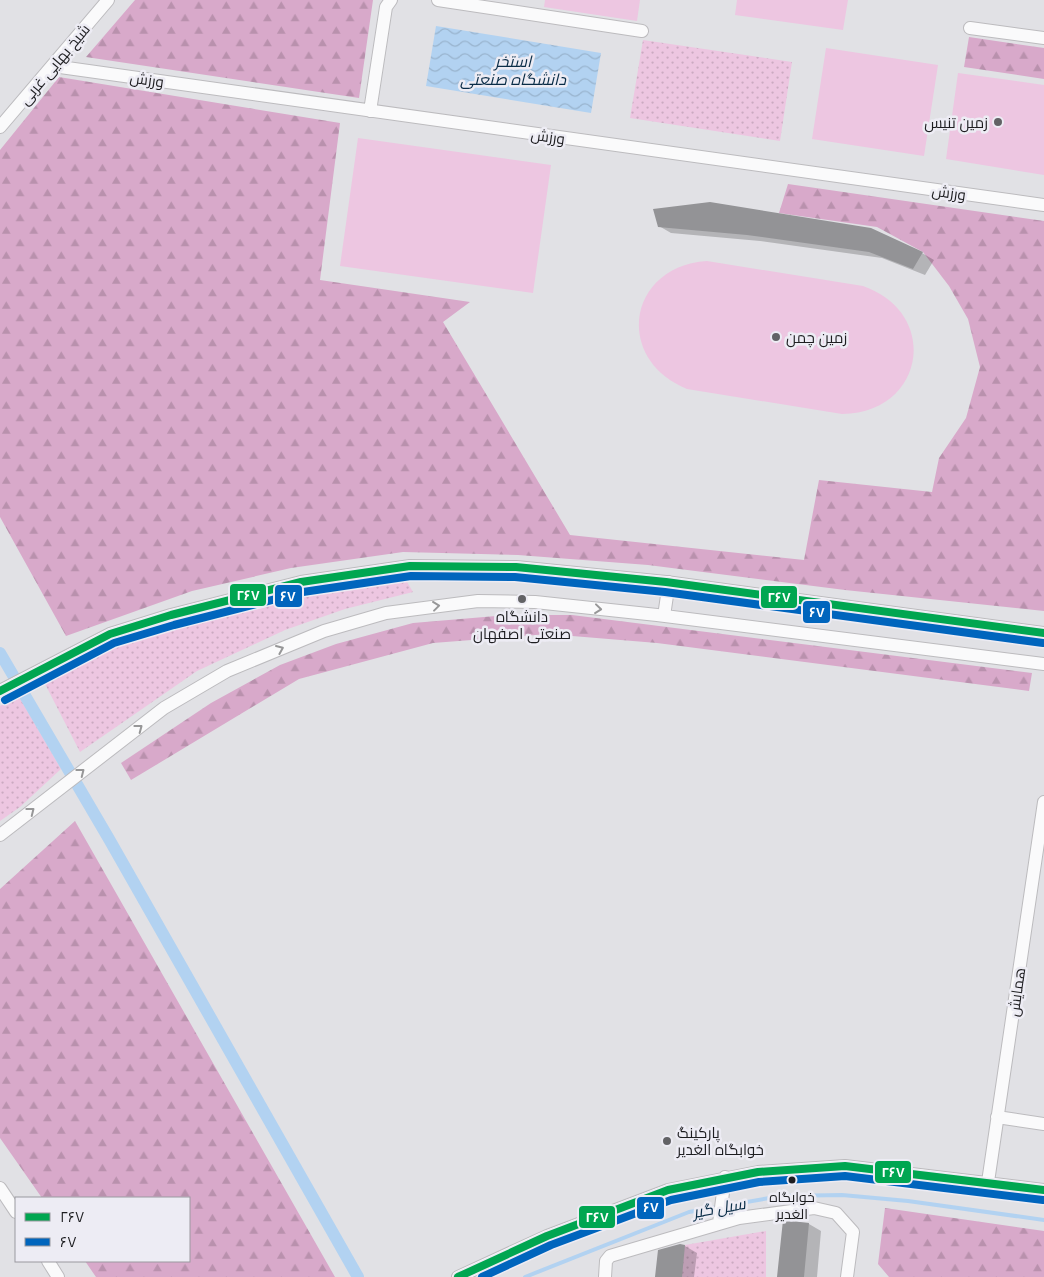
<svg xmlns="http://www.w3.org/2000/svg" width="1044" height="1277" viewBox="0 0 1044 1277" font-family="Lato,Cairo,sans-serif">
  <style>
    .green { fill: #edc6e1 }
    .forest { fill: url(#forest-firs) }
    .park { fill: url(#park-dots) }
    .water { fill: url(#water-waves) }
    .shadow { fill: #0003 }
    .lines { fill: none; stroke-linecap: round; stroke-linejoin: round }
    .stream { stroke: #b2d2f1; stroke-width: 4 }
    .canal { stroke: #b2d2f1; stroke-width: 12 }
    .building { fill: #939396 }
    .minor-casing { stroke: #bcbbbe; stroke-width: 14 }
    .minor { stroke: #fafafb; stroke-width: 12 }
    .bus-1-casing { stroke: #edecf4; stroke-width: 11 }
    .bus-2-casing { stroke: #edecf4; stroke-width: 11 }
    .bus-1 { stroke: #00a651; stroke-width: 8 }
    .bus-2 { stroke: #0065bd; stroke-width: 8 }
    .oneway { stroke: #979798 }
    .poi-dot { fill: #626265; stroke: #edecf4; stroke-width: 2 }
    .bus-dot { fill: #1d1d20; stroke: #edecf4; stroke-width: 2 }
    .labels { text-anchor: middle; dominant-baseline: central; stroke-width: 5; stroke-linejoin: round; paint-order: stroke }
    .bus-label { font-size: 14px; fill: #1d1d20; stroke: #edecf4 }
    .street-label { font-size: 15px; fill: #1d1d20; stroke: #edecf4 }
    .poi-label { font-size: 15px; fill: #1d1d20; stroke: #edecf4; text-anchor: start }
    .water-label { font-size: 16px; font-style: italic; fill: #092c47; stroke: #edecf4 }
    .line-badge { stroke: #edecf4; stroke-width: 2 }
    .badge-label { font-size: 14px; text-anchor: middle; font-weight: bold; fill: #fff }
  </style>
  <defs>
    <pattern id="forest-firs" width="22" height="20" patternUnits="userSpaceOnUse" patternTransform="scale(1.25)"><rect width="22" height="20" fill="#d8a9ca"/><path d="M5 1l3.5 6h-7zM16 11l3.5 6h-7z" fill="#b991ad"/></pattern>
    <pattern id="park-dots" width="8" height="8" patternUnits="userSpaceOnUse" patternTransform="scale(1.25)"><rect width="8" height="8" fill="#edc6e1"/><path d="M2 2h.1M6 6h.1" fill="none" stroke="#cbaac1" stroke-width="1.8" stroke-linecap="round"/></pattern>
    <pattern id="water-waves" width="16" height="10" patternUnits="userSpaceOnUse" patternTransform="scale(1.25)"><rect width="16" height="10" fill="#b2d2f1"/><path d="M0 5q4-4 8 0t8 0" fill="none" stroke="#99b4ce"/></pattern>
  </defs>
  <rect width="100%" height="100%" fill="#e1e1e5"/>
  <path class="green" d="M545,0h95l-3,21 -93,-14z
    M737,0h111l-5,30 -108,-15z
    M826,48l112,17 -14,91 -112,-17z
    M958,73l86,12v90l-98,-16z
    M358,138l193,27 -18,128 -193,-27z
    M707,261l156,25c78,27 62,127 -21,128l-155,-25c-74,-30 -59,-123 20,-128z"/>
  <path class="forest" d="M135,0h238l-14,98 -273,-41z
    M969,37l75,11v31l-80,-12z
    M59,77l281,46 -20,157 150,22 -27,20 127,213 234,25 15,-80 113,12 7,-34 27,-40 14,-51 -12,-48 -19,-33 -26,-34 -46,-25 -98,-14 9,-29 256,37v390l-199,-21 -197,-25 -130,-10 -115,-3 -112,16 -99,23 -126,45 -66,-119v-367z
    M508,615h64l460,58 -3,18 -372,-48 -109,-9 -115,9 -134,36 -168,101 -10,-17 90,-60 69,-38 56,-21 77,-21z
    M75,821l260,456h-239l-11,-16h104v-63h-147l-42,-60v-249z
    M885,1208l159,23v46h-155l-11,-13z"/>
  <path class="park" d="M643,40l149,22 -12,79 -150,-23z
    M403,575l10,17 -68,17 -60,21 -88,41 -117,81 -37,-72 20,-13 93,-36 112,-33z
    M18,695l43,74 -41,38 -20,14v-115z
    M766,1231v46h-89l8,-32z"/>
  <path class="water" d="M436,26l165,27 -10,60 -165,-27z"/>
  <path class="shadow" d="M655,210l267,43 12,7 -9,15 -43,-17 -122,-17 -89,-8 -12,-7z
    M785,1222l24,2 12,7 -4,46h-39z
    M685,1246l12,7 -3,24h-38l3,-26z"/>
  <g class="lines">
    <path class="stream" d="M525,1277l164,-65 92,-16 61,-1 66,6 136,19"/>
    <path class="canal" d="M0,653l109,186 249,438"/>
  </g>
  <path class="building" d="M710,202l161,26 52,24 -10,17 -44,-17 -122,-17 -89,-8 -5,-18z
    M783,1220l26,3 -5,54h-27z
    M680,1244l5,1 -3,32h-27l3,-27z"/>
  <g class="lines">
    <g class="minor-casing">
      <path id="minor" d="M438,0l204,31
        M970,28l74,10
        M53,66l991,139
        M370,111l16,-104 5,-7
        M0,127l108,-127
        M664,616l5,-34
        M0,691l110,-57 61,-19 130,-33 109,-16 106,1 150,15 378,51
        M0,835l164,-127 63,-37 97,-40 62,-18 92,-12 57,1 122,13 387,49
        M997,1117l47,7
        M988,1182l56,-380
        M0,1188l16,24
        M719,1223l6,-46
        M48,1261l10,16
        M458,1277l89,-41 121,-46 90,-18 87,-6 199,24
        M605,1277l1,-16 4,-5 129,-38 75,-10 22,5 17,19 -6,45"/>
    </g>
    <use href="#minor" class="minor"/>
    <g class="bus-1-casing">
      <path id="bus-1" d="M0,691l110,-57 61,-19 130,-33 109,-16 106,1 150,15 378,51
        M458,1277l89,-41 121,-46 90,-18 87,-6 199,24"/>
    </g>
    <g class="bus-2-casing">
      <path id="bus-2" d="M5,700l109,-57 60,-18 129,-33 108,-16 104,1 150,15 378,51
        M482,1277l69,-32 120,-45 88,-18 86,-6 198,24"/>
    </g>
    <use href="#bus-1" class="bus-1"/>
    <use href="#bus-2" class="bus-2"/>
  </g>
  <defs><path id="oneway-chevron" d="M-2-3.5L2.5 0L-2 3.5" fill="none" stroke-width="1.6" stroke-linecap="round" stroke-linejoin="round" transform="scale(1.25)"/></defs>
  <g class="oneway">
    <use href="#oneway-chevron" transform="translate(436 606) rotate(-7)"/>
    <use href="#oneway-chevron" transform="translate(598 609) rotate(6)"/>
    <use href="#oneway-chevron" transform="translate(280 649) rotate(-23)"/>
    <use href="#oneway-chevron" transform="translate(139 728) rotate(-37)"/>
    <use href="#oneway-chevron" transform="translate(81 772) rotate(-38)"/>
    <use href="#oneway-chevron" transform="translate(31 811) rotate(-38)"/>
  </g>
  <g class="poi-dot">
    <circle cx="998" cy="122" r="5"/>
    <circle cx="776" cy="337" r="5"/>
    <circle cx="522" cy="599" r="5"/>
    <circle cx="667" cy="1141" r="5"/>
  </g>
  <circle class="bus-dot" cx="792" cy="1180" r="4.5"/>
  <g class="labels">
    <g class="bus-label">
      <text x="792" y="1196">خوابگاه<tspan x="792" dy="17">الغدیر</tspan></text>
    </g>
    <g class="street-label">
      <text transform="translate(54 64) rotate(-50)">شیخ بهایی غربی</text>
      <text transform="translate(147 79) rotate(8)">ورزش</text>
      <text transform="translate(548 136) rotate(8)">ورزش</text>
      <text transform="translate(949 192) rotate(8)">ورزش</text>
      <text transform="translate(1016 992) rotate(-82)">همایش</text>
    </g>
    <g class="poi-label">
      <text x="988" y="122" text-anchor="end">زمین تنیس</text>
      <text x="786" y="337">زمین چمن</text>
      <text x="522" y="616" text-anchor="middle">دانشگاه<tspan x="522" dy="17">صنعتی اصفهان</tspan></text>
      <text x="677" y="1132">پارکینگ<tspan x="677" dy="17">خوابگاه الغدیر</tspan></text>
    </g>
    <g class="water-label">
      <text x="513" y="60">استخر<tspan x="513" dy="18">دانشگاه صنعتی</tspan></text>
      <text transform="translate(719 1207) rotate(-10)">سیل گیر</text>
    </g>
  </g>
  <g class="line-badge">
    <rect x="229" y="583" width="38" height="24" rx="5" fill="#00a651"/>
    <rect x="274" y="584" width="29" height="24" rx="5" fill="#0065bd"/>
    <rect x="760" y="585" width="38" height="24" rx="5" fill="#00a651"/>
    <rect x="802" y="600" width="29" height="24" rx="5" fill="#0065bd"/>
    <rect x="874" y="1160" width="38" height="24" rx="5" fill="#00a651"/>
    <rect x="636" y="1196" width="29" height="24" rx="5" fill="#0065bd"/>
    <rect x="578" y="1205" width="38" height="24" rx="5" fill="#00a651"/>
  </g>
  <g class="badge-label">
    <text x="248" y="600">۲۶۷</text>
    <text x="288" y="601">۶۷</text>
    <text x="779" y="602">۲۶۷</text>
    <text x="817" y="617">۶۷</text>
    <text x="893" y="1177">۲۶۷</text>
    <text x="651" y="1212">۶۷</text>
    <text x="597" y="1222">۲۶۷</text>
  </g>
  <rect x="15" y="1197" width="175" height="65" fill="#edecf4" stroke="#9a999f"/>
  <rect x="25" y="1213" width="25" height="8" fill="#00a651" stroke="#9a999f"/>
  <text x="60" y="1222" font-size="15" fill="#1d1d20">۲۶۷</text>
  <rect x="25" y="1238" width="25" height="8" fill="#0065bd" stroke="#9a999f"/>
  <text x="60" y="1247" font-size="15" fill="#1d1d20">۶۷</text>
</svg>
